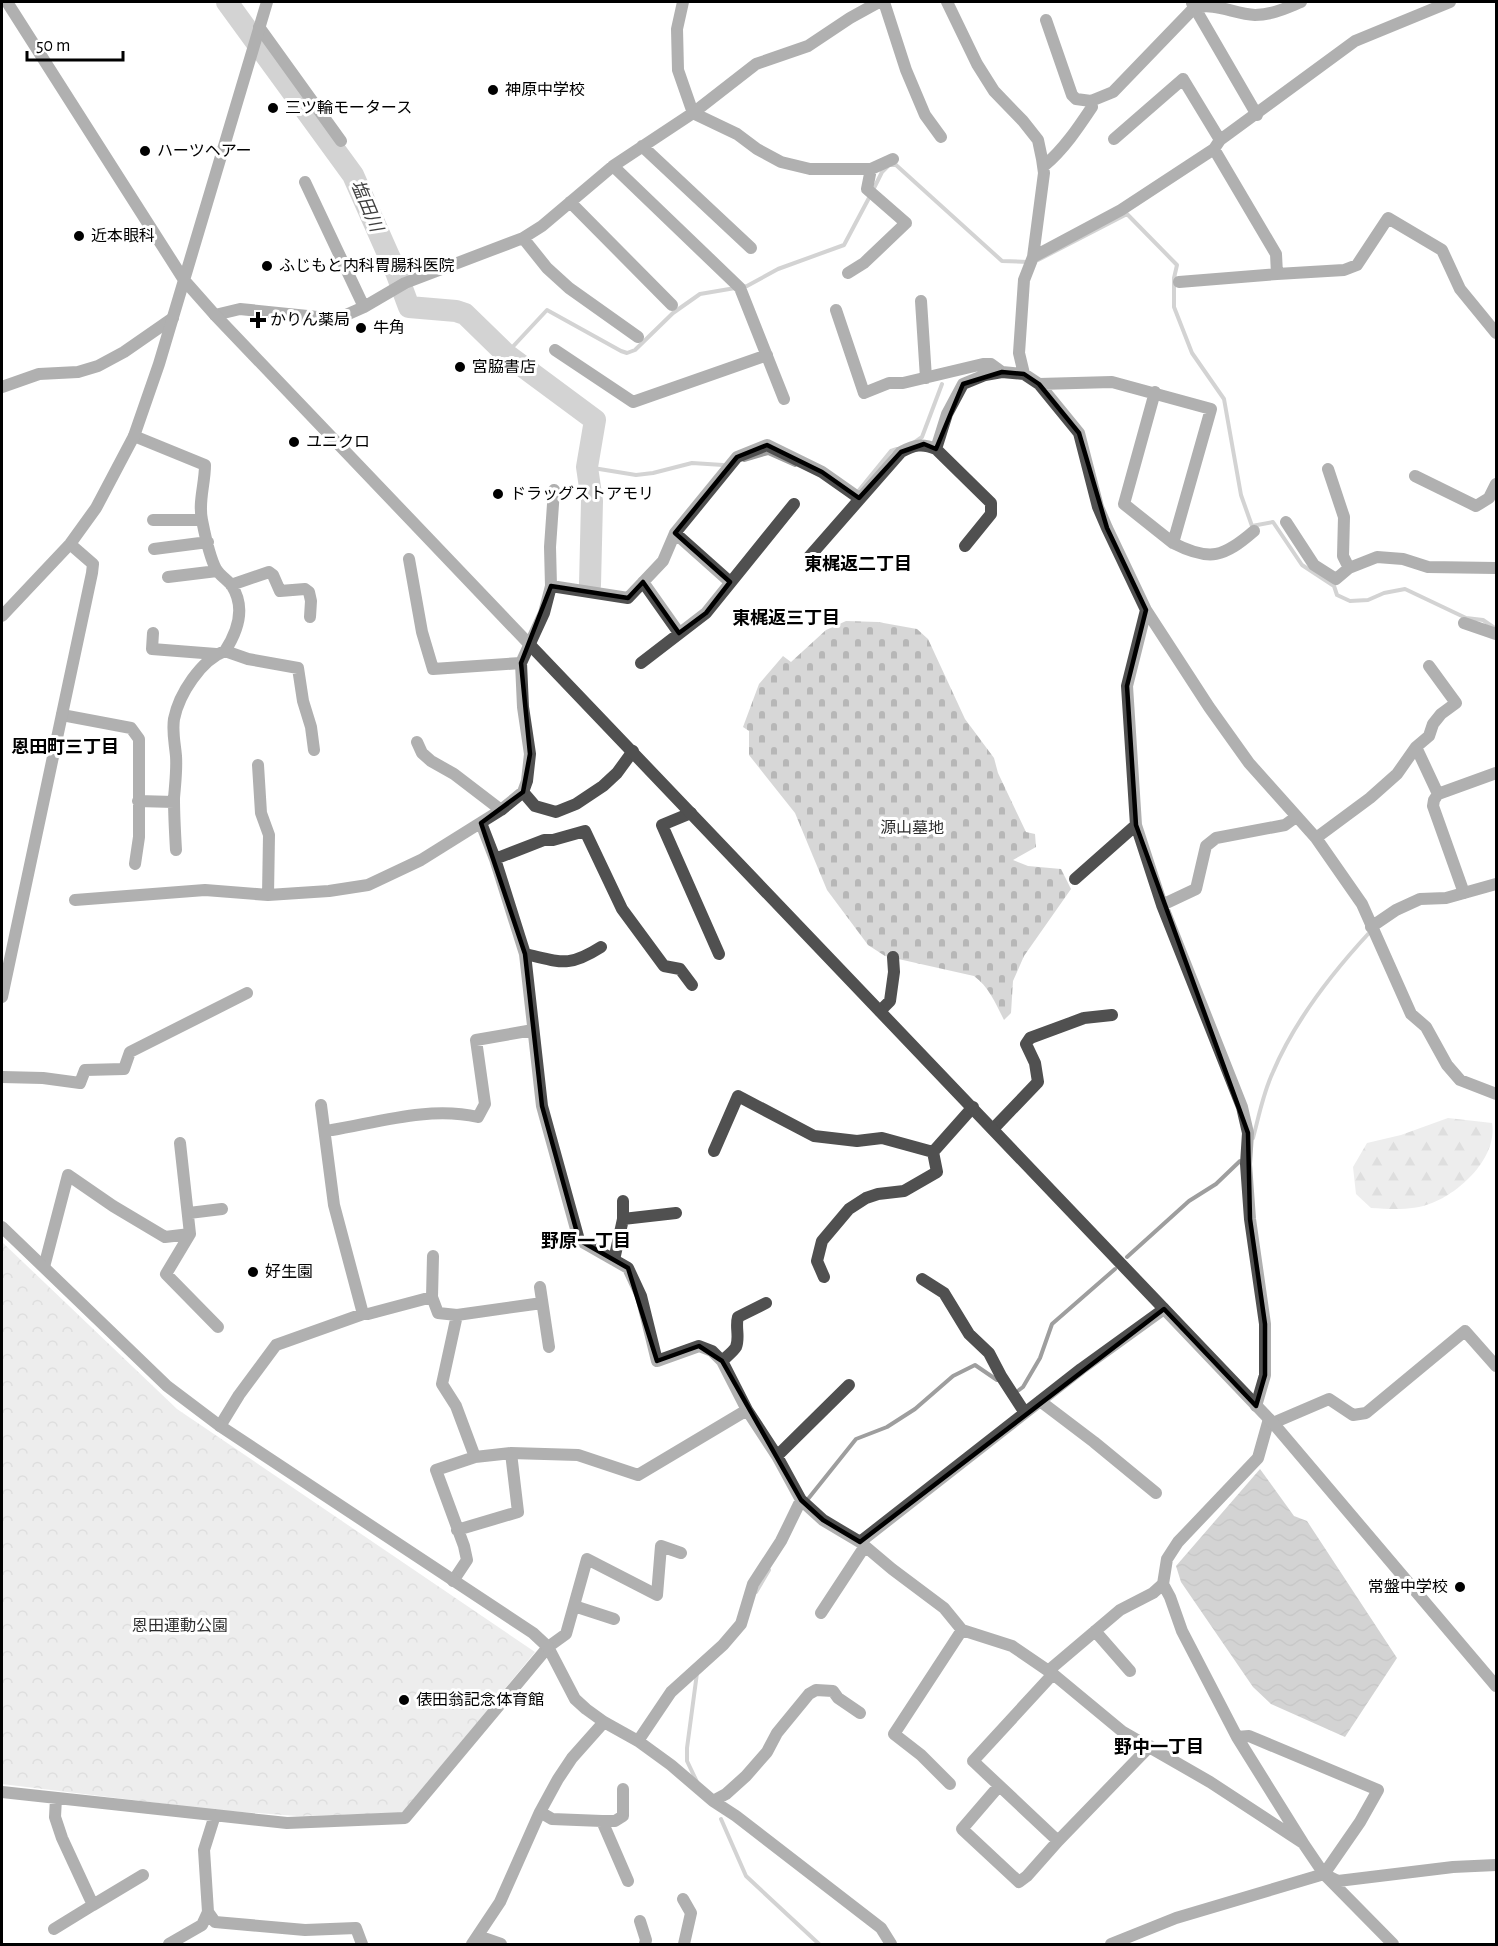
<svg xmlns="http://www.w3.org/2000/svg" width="1498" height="1946" viewBox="0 0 1498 1946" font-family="'Alegreya Sans','Noto Sans JP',sans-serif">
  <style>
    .forest { fill: url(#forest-firs) }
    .cemetery { fill: url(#cemetery-stones) }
    .park { fill: url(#park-crowns) }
    .water { fill: url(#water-waves) }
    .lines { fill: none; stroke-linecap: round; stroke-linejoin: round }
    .stream { stroke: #9e9e9e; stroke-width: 4 }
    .river { stroke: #9e9e9e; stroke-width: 22 }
    .minor { stroke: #505050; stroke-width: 12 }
    .tertiary { stroke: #505050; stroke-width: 12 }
    .marked { fill: none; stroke: #000; stroke-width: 4.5; stroke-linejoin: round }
    .poi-dot { fill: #000; stroke: #fff; stroke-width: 2 }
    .labels { text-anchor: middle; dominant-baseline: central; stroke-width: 6; stroke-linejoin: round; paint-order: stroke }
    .poi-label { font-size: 16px; fill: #000; stroke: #fff; text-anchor: start }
    .park-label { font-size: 16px; fill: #2e2e2e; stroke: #fff }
    .water-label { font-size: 18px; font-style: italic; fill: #3f3f3f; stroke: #fff }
    .neighbourhood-label { font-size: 18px; font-weight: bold; fill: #000; stroke: #fff }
  </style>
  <defs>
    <pattern id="forest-firs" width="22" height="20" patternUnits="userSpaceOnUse" patternTransform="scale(1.5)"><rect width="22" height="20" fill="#d7d7d7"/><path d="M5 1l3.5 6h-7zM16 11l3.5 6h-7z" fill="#b7b7b7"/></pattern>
    <pattern id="cemetery-stones" width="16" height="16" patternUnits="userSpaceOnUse" patternTransform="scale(1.5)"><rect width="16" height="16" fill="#d7d7d7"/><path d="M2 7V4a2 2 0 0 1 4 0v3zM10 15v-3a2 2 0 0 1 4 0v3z" fill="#b7b7b7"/></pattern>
    <pattern id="park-crowns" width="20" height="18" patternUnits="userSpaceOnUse" patternTransform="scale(1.5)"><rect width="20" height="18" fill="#d7d7d7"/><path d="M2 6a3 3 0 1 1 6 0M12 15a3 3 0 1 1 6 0" fill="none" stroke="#b7b7b7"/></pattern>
    <pattern id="water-waves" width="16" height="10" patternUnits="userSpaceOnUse" patternTransform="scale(1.5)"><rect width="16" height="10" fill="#9e9e9e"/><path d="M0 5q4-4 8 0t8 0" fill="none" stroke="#868686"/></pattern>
  </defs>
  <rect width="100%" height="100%" fill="#fff"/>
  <path class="forest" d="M1448,1118l44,5c6,35 -33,70 -60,80 -19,8 -41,6 -61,5l-15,-14 -3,-27 14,-24 34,-8z"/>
  <path class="cemetery" d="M846,621l32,1 39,7 11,10 37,80 29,39 4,15 28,59 9,2 1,13 -23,13 15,6 33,3 10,20 -47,67 -11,25 -2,32 -7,7c-8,-16 -15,-33 -30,-44l-89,-20 -17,-11 -41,-55 -32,-77 -46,-58v-24l-6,-4 16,-43 24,-28 8,6 35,-32z"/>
  <path class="park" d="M2,1242l175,167 358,243 -132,161 -106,3 -82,-6 -213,-26z"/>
  <path class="water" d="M1260,1469l34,47 13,5 90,137 -52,79 -74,-33 -18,-17 -72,-105 -5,-16z"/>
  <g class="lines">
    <path class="stream" d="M873,190l9,-18 7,-7h7l106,96 26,1
      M1038,260l89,-46 50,51 -3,13v29l18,46 32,46 17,96 11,31 21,-4 29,43 32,21 3,9 13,6 18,-1 16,-7 21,-4 61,29 17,2 13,9
      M506,354l41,-44 74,41 6,2 8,-3 38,-37 27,-19 47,-8 31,-17 66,-24 26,-49
      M915,442l7,-5 20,-53
      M744,460l24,-7 27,12
      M587,467l49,8 17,-2 39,-10 31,2
      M856,494l35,-43 6,-2
      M1253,1138c6,-22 10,-45 20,-66 21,-50 59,-99 96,-139
      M1127,1257l62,-56 27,-17 24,-23
      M1019,1390l4,-3 17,-29 12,-34 63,-55
      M808,1499l48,-60 31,-12 28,-18 38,-33 22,-11 22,15
      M756,1592l13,-22
      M697,1782l-10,-21v-13l10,-75
      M721,1819l25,57 73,68"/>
    <path class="river" d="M227,2l126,173 43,97 13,35 47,4 9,3 41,40 89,66 -8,47 5,34 -2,84"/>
    <path class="minor" d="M683,2l-6,27 1,41 15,43 44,21 20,15 24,13 29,7h61l22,-10
      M884,2l22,68 19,45 16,22
      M947,2l30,62 17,27 29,30 15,19 4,19 2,14 -11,84 -9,23 -5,73 5,21
      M1192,3l65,112
      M1046,20l26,75 4,4 15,2
      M259,27l82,114
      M1114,139l69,-60 37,61
      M642,146l109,102
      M1214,149l62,105 1,20 67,-4 13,-5 31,-47 54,32 18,39 36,44
      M613,166l127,122 44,111
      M1044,166c20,-17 34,-38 48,-59l-1,-6 22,-9 81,-84c21,-6 40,6 61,7 17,0 31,-7 46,-13
      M305,182l59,125
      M570,202l102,103
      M523,238l24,30 22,20 69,49
      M1033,257l88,-47 93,-61 6,-9 135,-99 95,-39
      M848,273l16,-10 42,-40 -39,-34 4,-20
      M1179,282l98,-8
      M921,301l5,77
      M836,310l28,83 25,-10h14l80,-19h8l11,8
      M215,315l25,-6 97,10 27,-12 41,-24 118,-45 19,-12 71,-60 80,-53 63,-49 52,-18 42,-28 29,-16
      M555,350l78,52 134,-47
      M1039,384l73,-2 99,27 -38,134 -49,-39 31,-112
      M2,387l37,-13 39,-2 20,-6 26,-14 49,-34
      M134,436l71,29c0,19 -7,37 -3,55 3,15 7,36 14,49 4,7 12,11 16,17 14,22 6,45 -7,65 -24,9 -46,43 -51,68 -2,13 1,25 2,37 1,14 -1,29 -2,42 0,17 1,35 2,52
      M936,449l55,54v11l-26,32
      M1328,469l16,48 -1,39 6,12
      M1415,476l61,30 13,-8 7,-14
      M153,520h49
      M1286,522l28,43 22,14 13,-11 28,-11 26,2 25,8 68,1
      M675,533l55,49
      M1173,543c37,19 51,14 81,-12
      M154,549l54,-7
      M809,557l92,-105c13,-7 21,-9 35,-3l11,-35 16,-30 22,-9 17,-3 22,2 15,10 40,49 19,74 9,21 39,82 63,97 40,56 67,75 46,66 49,110 15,13 21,38 13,15 36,14
      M409,559l13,73 11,37 88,-6
      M168,577l49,-6
      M643,582l36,51
      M231,585l38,-13 4,3 7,16 25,-2 4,3 2,9 -1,16
      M551,586l-1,-39 4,-57
      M1146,610l-19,76 9,139 26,80 80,202 6,26 -2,31 4,55 15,105v51l-9,31
      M1464,623l32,11
      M153,633l-1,16 64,5
      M225,651l23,8 50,9 5,33 8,26 3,23
      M641,663l65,-50 88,-109
      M62,715l69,13 8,11v98l-4,27
      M417,742l5,11 9,8 23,13 47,36
      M1416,747l22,47
      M258,765l3,48 8,22 -1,60
      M523,792l12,14 21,6 20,-8 27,-18 14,-13 16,-22
      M138,801l36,1
      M691,813l-29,12 57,129
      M481,823l14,36 30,95 17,152 37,134 49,28 13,28 16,65 42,-15 13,5 10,10 25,49 30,46 24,44 22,20 37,22 32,27 52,39 18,22 50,16 41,28 70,58 87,50 93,61
      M1316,838l54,-40 27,-24 19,-27 13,-11 4,-12 8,-10 15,-11 -27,-37
      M495,859l49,-19h9l32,-9 37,78 42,57 16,3 12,16
      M1075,879l61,-54
      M1464,893l-31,-87 1,-6 4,-6 58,-21
      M75,900l130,-10 63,5 61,-4 39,-6 53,-25 80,-50 22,-18 4,-11 3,-27 -7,-47 -2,-44 23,-50 7,-27 77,12 35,-37 12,-28 62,-76 30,-12 55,27 37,26
      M1162,905l34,-16 10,-43 10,-8 69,-13 11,-8
      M1371,927l25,-17 24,-11 26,-1 50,-14
      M525,954c36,8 43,14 76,-7
      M880,1011l10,-10 4,-29 -1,-15
      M2,1077l41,1 37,5 5,-13 39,-1 6,-17 117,-59
      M321,1105l13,100 29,109
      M993,1129l45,-47 -3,-19 -9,-19 4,-6 54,-20 28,-3
      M332,1130c47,-8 98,-24 146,-13l7,-13 -9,-64 57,-10
      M714,1151l24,-55 76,40 43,5 25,-3 51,14 40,-45
      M189,1213l33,-4
      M623,1219l53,-6
      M190,1234l-24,40 52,53
      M433,1256l-1,41 6,16 19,2 -15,69 14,22 19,51
      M614,1260l9,-41v-18
      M44,1267l24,-92 45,31 52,31 25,-3 -10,-91
      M824,1277l-7,-16 5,-20 27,-32 17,-11 12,-4 26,-3 33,-19 -4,-20
      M922,1279l22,14 25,41 20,19 12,23 24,37
      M540,1287l9,60
      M457,1315l85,-12
      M722,1361c4,-4 11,-9 14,-14 4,-10 -1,-20 2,-30l28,-14
      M1040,1401l54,41 62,51
      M1269,1419l-11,39 -80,84 -11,17 -4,25 7,13 12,34 55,106 66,106 21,31 69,70
      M1273,1423l56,-24 24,16 13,-2 99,-82 31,35
      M220,1426l19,-31 37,-50 87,-31h5l64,-17
      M777,1456l72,-71
      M457,1530l61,-18 -7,-59
      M860,1542l221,-173 83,-60
      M453,1581l14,-21 -3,-14 -28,-76 39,-13 36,-4 67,2 60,20 109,-65
      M574,1606l40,13
      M821,1613l44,-67
      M1095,1631l35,40
      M548,1647l27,52 11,10 18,13 34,19 33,24 42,36 23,15 145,112 10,16
      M1048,1671l72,-61 33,-17 10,-9
      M1053,1674l-80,87 85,80
      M638,1741l33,-49 52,-47 18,-21 12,-40 28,-43 20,-41
      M950,1784l-29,-29 -27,-21 68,-104
      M999,1786l-37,43 57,53 8,-6 31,-35 92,-95
      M623,1789v27l-8,5h-13l26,60
      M2,1792l285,31 118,-5 143,-171 18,-13 21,-75 70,36 4,-49 20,7
      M56,1798l-1,19 7,21 31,67 50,-30
      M713,1801l13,-7 20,-18 21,-24 10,-19 32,-39 7,-4 17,1 5,7 22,15
      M540,1812l12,7 50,2
      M1328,1876l10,5 115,-14 43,-2
      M683,1899l8,14 -7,31
      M208,1912l7,10 90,8 51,-2 6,16
      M640,1921l6,19 -1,4
      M54,1929l39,-24
      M478,1936l23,8
      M169,1944l33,-19 6,-13 -4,-62 11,-35
      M472,1944l28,-42 40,-90 18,-33 14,-21 32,-36
      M1111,1944l65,-26 148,-44 36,-52 18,-32 -129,-54 -12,1"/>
    <path class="tertiary" d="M7,2l177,278 31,35 1058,1108 223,263
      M2,616l68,-72 26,-36 38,-72 25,-72 108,-362
      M2,997l90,-424 1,-9 -23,-20
      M2,1227l165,159 53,40 313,207 15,14"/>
  </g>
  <path d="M0 0H1498V1946H0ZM1002,372l22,2 15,10 40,49 28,95 39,82 -19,76 9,139 112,308 2,86 15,105v51l-9,31 -92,-97 -304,233 -37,-22 -22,-20 -79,-139 -23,-15 -42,15 -29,-93 -49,-28 -37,-134 -17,-152 -44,-131 42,-31 7,-38 -9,-91 30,-77 77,12 15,-16 36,51 27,-20 24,-31 -55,-49 62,-76 30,-12 55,27 37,26 42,-46 23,-8 12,5 27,-65z" fill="#fff" fill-opacity=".55" fill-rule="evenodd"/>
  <path class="marked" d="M1002,372l22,2 15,10 40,49 28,95 39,82 -19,76 9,139 112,308 2,86 15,105v51l-9,31 -92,-97 -304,233 -37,-22 -22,-20 -79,-139 -23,-15 -42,15 -29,-93 -49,-28 -37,-134 -17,-152 -44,-131 42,-31 7,-38 -9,-91 30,-77 77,12 15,-16 36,51 27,-20 24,-31 -55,-49 62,-76 30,-12 55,27 37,26 42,-46 23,-8 12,5 27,-65z"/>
  <g class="poi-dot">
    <circle cx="493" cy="90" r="6"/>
    <circle cx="273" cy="108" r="6"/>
    <circle cx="145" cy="151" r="6"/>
    <circle cx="79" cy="236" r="6"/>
    <circle cx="267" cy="266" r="6"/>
    <path d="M255 311h6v6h6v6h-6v6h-6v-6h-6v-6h6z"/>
    <circle cx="361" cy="328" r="6"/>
    <circle cx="460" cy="367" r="6"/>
    <circle cx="294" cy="442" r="6"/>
    <circle cx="498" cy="494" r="6"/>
    <circle cx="253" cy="1272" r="6"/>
    <circle cx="1460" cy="1587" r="6"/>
    <circle cx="404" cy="1700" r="6"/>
  </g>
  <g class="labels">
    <g class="poi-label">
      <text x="505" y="90">神原中学校</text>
      <text x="285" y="108">三ツ輪モータース</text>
      <text x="157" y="151">ハーツヘアー</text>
      <text x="91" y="236">近本眼科</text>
      <text x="279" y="266">ふじもと内科胃腸科医院</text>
      <text x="270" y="320">かりん薬局</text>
      <text x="373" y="328">牛角</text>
      <text x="472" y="367">宮脇書店</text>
      <text x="306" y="442">ユニクロ</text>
      <text x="510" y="494">ドラッグストアモリ</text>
      <text x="265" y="1272">好生園</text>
      <text x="1448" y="1587" text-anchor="end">常盤中学校</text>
      <text x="416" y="1700">俵田翁記念体育館</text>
    </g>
    <g class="park-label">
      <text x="912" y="828">源山墓地</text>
      <text x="180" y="1626">恩田運動公園</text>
    </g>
    <g class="water-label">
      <text transform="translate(366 206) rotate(67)">塩田川</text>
    </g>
    <g class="neighbourhood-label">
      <text x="858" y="565">東梶返二丁目</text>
      <text x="786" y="619">東梶返三丁目</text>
      <text x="65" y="748">恩田町三丁目</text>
      <text x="586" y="1242">野原一丁目</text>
      <text x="1159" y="1748">野中一丁目</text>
    </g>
  </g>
  <rect width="1498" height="1946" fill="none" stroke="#000000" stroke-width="6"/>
  <path d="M27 51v9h96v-9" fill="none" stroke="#000000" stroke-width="3"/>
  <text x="36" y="51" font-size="18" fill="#000000" stroke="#ffffff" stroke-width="4.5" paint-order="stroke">50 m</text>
</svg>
